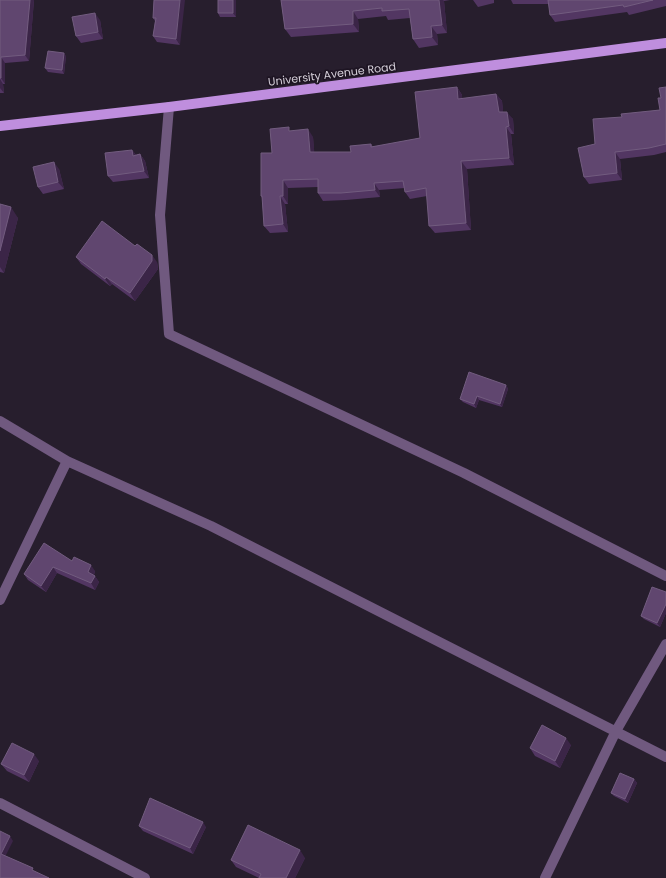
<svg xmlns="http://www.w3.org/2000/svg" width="666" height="878" viewBox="0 0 666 878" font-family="Poppins,sans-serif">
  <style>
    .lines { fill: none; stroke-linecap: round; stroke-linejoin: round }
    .minor { stroke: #70597f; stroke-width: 10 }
    .major { stroke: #bf8ede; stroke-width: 10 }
    .wall { fill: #523662 }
    .shaded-wall { fill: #3b2547 }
    .building { fill: #60466f; stroke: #725c7f }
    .labels { text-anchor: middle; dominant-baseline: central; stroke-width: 3.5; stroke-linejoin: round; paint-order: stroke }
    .street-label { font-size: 11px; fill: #d5cfd9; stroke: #1e1523 }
  </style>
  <rect width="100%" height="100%" fill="#271e2d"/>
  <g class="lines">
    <path class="minor" d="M169,107l-9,108 9,119 295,139 202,103
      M0,421l67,40 144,65 455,231
      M0,600l67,-139
      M0,803l145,75
      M545,878l71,-147 50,-87"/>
    <path class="major" d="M0,126l169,-19 497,-64"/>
  </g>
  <path class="wall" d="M0,0h34l-5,61 -24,2v21h-2l1,9h-4z
    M154,0l26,45 -23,-3 -4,-6 2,-15 -2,-3z
    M236,0v17h-16l-2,-4z
    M281,0h169l-6,1 3,32 -10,1 1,11 -19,3 -6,-9 -3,-21 -22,2 -2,-4 -28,3 1,13 -68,5 -6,-8z
    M473,0h21v3l-16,4z
    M511,0h155v6l-37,9 -2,-3 -72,10 -5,-7 -1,-11h-36z
    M100,20l3,19 -22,4 -5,-7z
    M66,56l-2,18 -16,-2 -3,-4z
    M457,87l5,8v4l34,-5 6,7 1,11 10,7 1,15h-3l3,31 -47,4 4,61 -36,3 -6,-7 -2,-30 -17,3 -5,-7v-4l-26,2 1,7 -34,3 -23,1 -5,-8v-6l-30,1v16h-3l3,28 -18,1 -6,-7 -2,-28 -1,-2 11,-43 19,-22 22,6 1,15h37l20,-8 2,3 47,-9z
    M666,87v65l-12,3 -34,4 2,21 -33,4 -5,-7 11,-33 27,-27 38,-7 1,-12z
    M132,150l4,5 4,-1 5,7 4,17 -36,4 -5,-6z
    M59,169l5,20 -21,5 -5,-7z
    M0,204l18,14 -14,55 -4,-1z
    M76,257l81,5 1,7 -23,32 -23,-17 -2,2 -29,-22z
    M506,385l2,4 -6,18 -23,-7 -3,8 -13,-6 -3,-3z
    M72,561l23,10 -1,4 5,7 -4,8 -38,-17 -11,19 -18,-12 -4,-6z
    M666,592v21l-6,14 -16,-8 -3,-3z
    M571,745l-11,23 -25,-12 -5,-8z
    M39,761l-10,21 -22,-11 -6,-7z
    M634,779l3,4 -9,20 -14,-7 -3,-3z
    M139,826l67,1 -13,27 -50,-23z
    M305,858l-10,20h-36l-23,-11 -5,-7z"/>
  <path class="shaded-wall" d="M30,0h4l-5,61 -4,-6z
    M180,0h5l-5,45 -4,-6z
    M233,0h3v17l-3,-4z
    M439,0h4l1,1 3,32 -5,-8z
    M353,11l5,8 1,13 -6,-8z
    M95,13l5,7 3,19 -5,-7z
    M431,26l6,8 1,11 -6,-8z
    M64,53l2,3 -2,18 -2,-4z
    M1,57l4,6v21l-4,-6z
    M0,79l3,5 1,9 -4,-5z
    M457,87l5,8 1,12 -5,-8z
    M496,94l6,7 2,19 -5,-8z
    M507,112l6,7 1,15 -5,-8z
    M506,127l5,7 3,31 -5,-7z
    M308,129l5,8 2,23 -5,-8z
    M132,150l5,6h-4z
    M615,152l5,7 2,21 -5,-7z
    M140,154l5,7 4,17 -5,-7z
    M461,161l6,8 4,61 -5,-7z
    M54,162l5,7 5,20 -6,-7z
    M283,180l5,8v16l-5,-8z
    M374,183l5,7 1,7 -5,-7z
    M280,196l5,8 3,28 -5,-8z
    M11,207l7,11 -14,55 -4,-6v-16z
    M152,255l5,7 1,7 -23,32 -5,-8z
    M106,277l6,7 -2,2 -5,-7z
    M506,385l2,4 -6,18 -2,-3z
    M477,396l2,4 -3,8 -2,-4z
    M91,565l4,6 -2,7 -5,-6z
    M53,567l4,6 -11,19 -5,-6z
    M95,576l4,6 -4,8 -4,-7z
    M666,604v9l-6,14 -3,-4z
    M566,738l5,7 -11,23 -5,-7z
    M34,754l5,7 -10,21 -5,-7z
    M634,779l3,4 -9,20 -3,-4z
    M203,822l3,5 -13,27 -3,-6z
    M10,836l3,5 -9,18 -3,-5z
    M300,850l5,8 -10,20h-9z"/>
  <path class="building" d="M0,0h30l-5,55 -24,2v21h-1z
    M154,0h26l-4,39 -23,-3 3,-18h-3z
    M218,0h15v13h-15z
    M281,0h158l3,25 -11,1 1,11 -19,2 -4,-30 -27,2v-3l-29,3v13l-68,5z
    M548,0h105l-29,7 -1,-2 -73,10z
    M95,13l3,19 -22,4 -4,-19z
    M48,51l16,2 -2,17 -17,-2z
    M457,87l1,12 38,-5 3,18h8l2,14 -3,1 3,31 -48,3 5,62 -37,3 -3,-38 -21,4 -2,-11 -29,2 1,7 -34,3h-23v-14l-35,1v16h-3l3,28 -19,2 -2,-30h-1v-43h11l-2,-24 19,-2v4l19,-2 2,23h41l-1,-6 21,-2v3l49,-9 -5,-46z
    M666,87v57l-17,4 -34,4 2,21 -33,4 -6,-29 17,-4 -2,-25 29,-2 -1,-3 39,-4 -2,-12h3l-2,-10z
    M132,150l1,6 7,-2 4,17 -36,5 -3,-23z
    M54,162l4,20 -20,5 -5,-20z
    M0,204l11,3 -11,44z
    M102,221l33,25 2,-2 15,11v6l-22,32 -24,-16 -1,2 -29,-22z
    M469,372l37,13 -6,19 -23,-8 -3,8 -14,-5z
    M44,543l28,18 2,-4 17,8 -3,7 7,4 -4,7 -38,-16 -12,19 -17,-12z
    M652,587l14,5v12l-9,19 -16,-7z
    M542,725l24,13 -11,23 -25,-13z
    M12,743l22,11 -10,21 -23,-11z
    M620,773l14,6 -9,20 -14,-6z
    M150,798l53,24 -13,26 -51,-22z
    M248,825l52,25 -14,28h-27l2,-4 -30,-14z
    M0,831l10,5 -9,18 32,14 -1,2 17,8h-49z"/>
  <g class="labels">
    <g class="street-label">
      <text transform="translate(332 74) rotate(-7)">University Avenue Road</text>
    </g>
  </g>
</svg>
